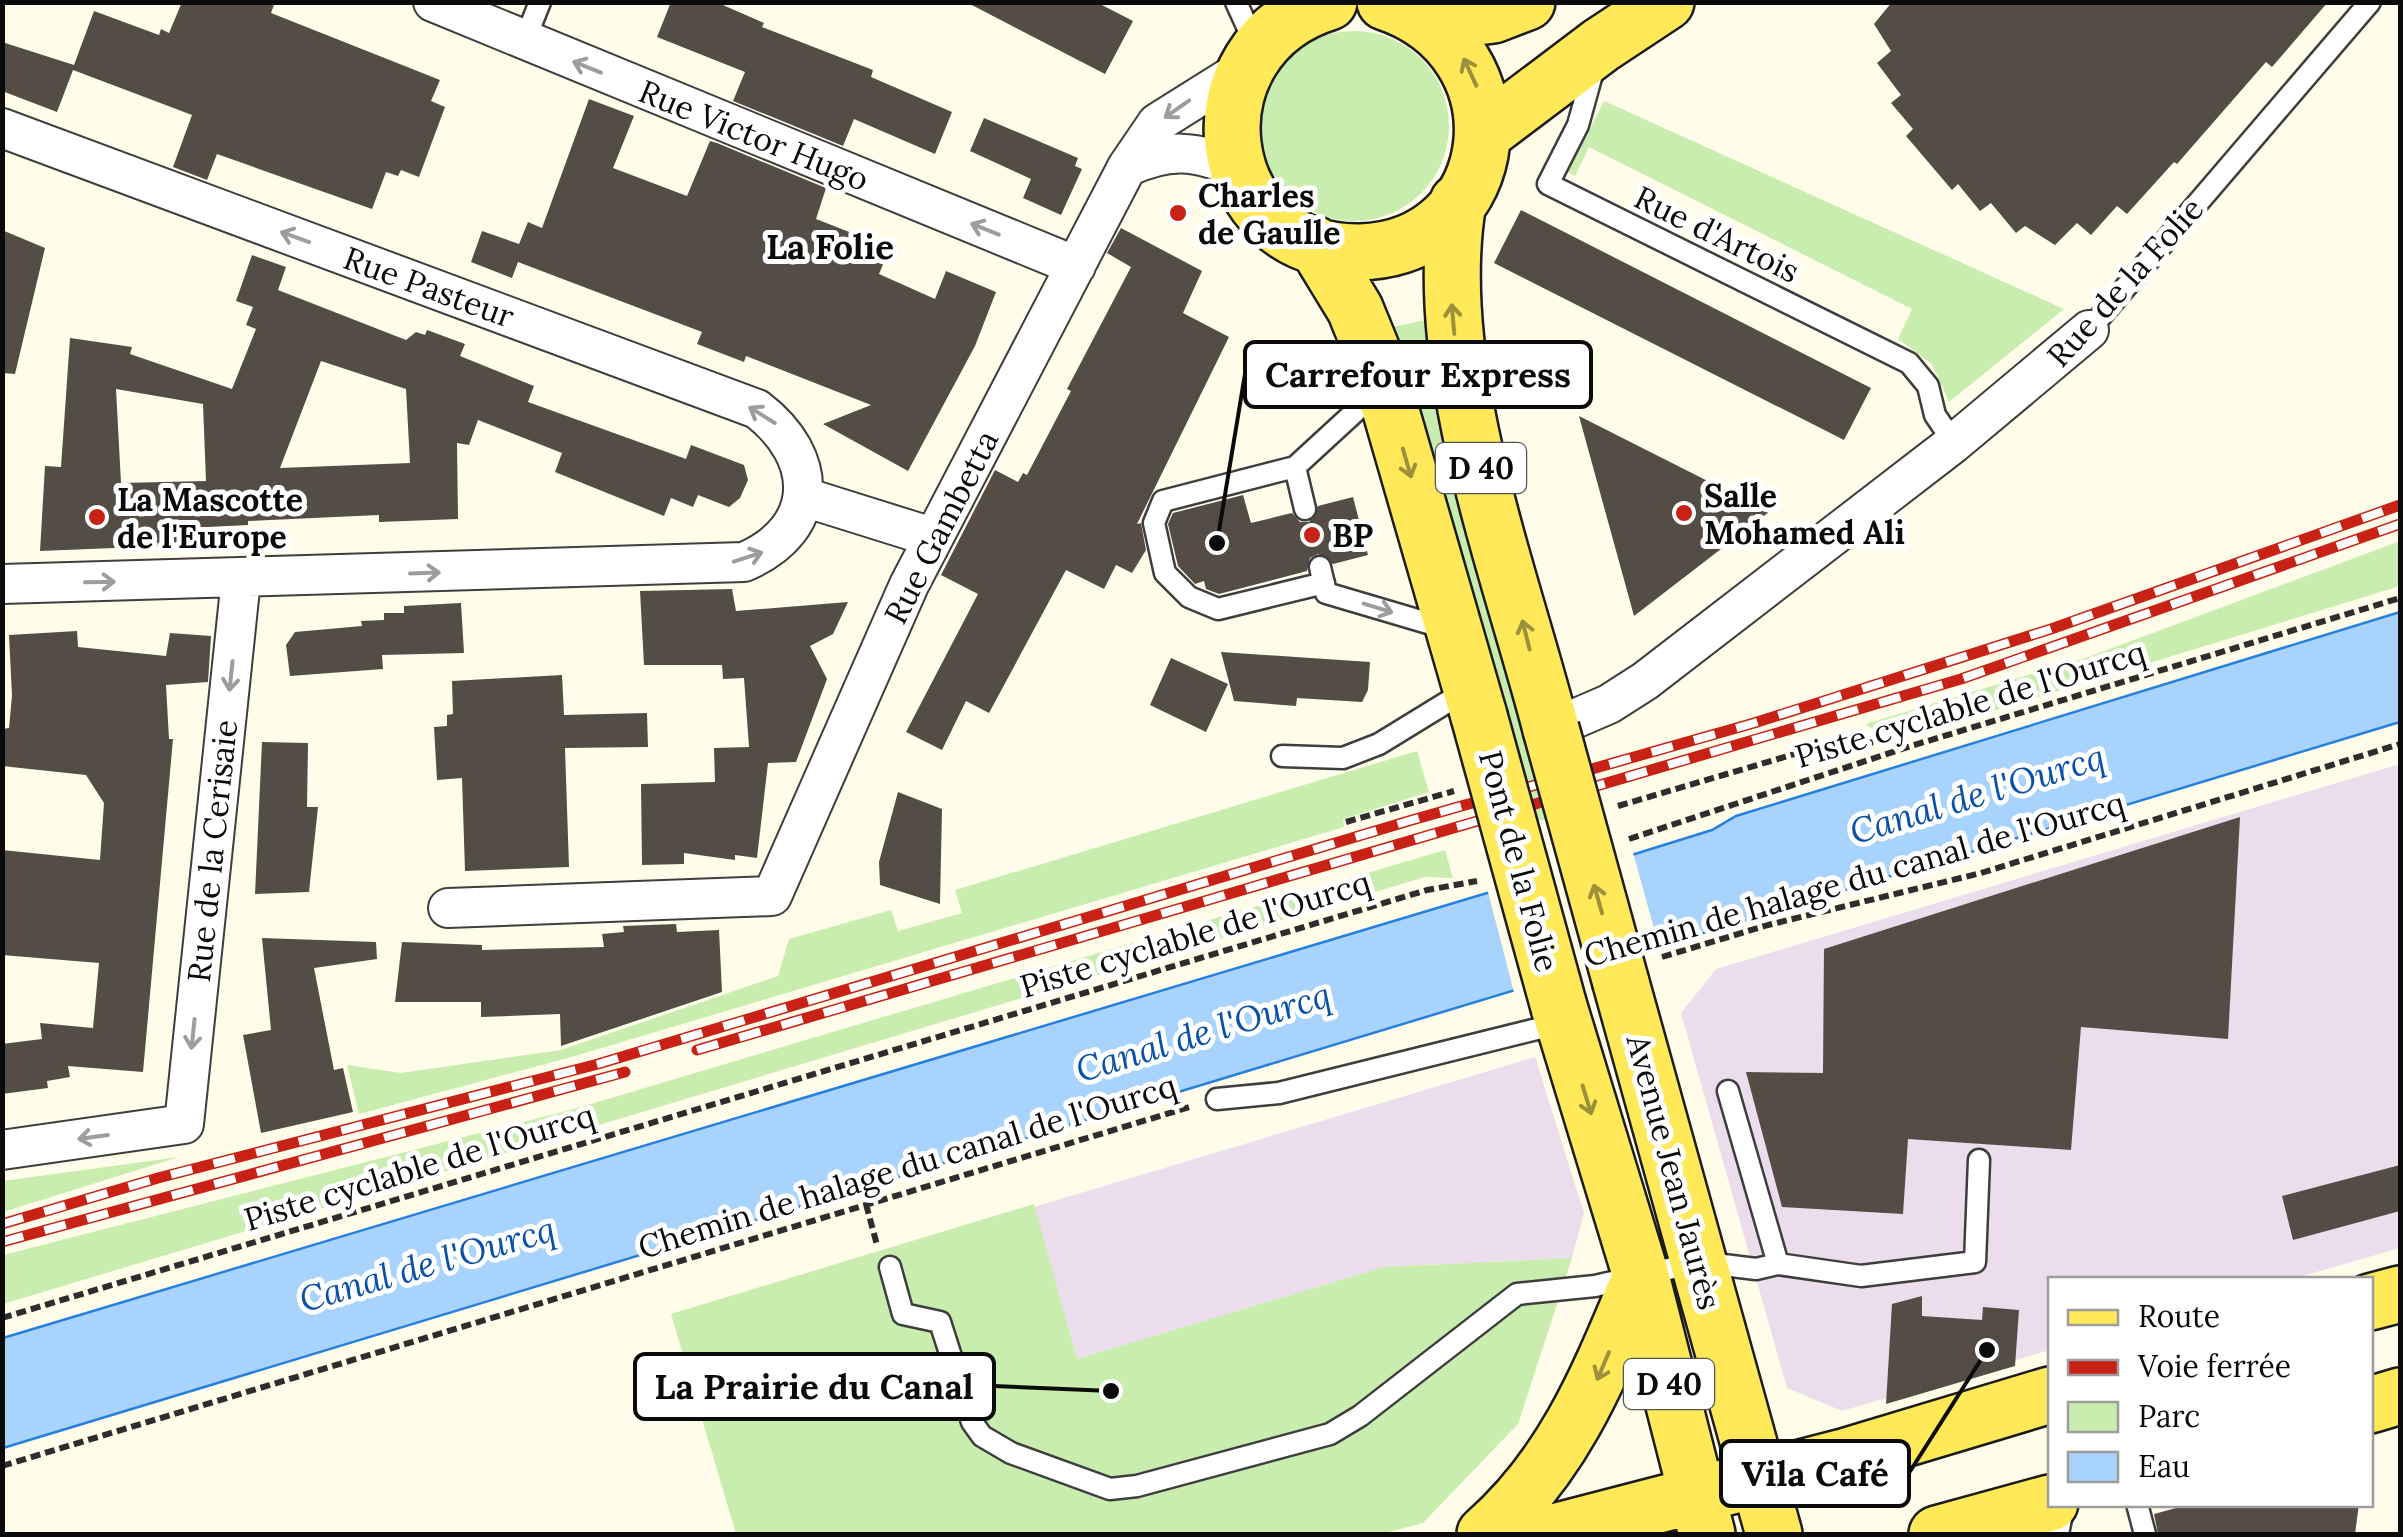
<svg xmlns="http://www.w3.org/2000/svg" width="2403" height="1537" viewBox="0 0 2403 1537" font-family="Lora,serif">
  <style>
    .industrial { fill: #ebddeb }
    .green { fill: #c8edaf }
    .water { fill: #a7d3fc; stroke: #2780db; stroke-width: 2.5 }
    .pier { fill: #fffde9 }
    .building { fill: #544d46; fill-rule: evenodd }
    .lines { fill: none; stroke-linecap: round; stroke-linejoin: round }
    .service-casing { stroke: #3e3e3e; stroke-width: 25 }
    .minor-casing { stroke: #3e3e3e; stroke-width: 42 }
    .primary-casing { stroke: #1c1c1c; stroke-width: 60 }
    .path { stroke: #2d2d2d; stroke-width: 6; stroke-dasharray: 10 5; stroke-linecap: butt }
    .service { stroke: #fff; stroke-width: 20 }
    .minor { stroke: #fff; stroke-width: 38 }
    .primary { stroke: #ffe959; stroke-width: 55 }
    .rail-casing { stroke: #c82116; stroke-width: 11 }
    .rail { stroke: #fff; stroke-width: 8; stroke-dasharray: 22; stroke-linecap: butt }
    .primary-bridge-casing { stroke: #1c1c1c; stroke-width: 60; stroke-linecap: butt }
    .primary-bridge { stroke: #ffe959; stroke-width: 55 }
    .oneway { stroke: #9d9d9d }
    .oneway2 { stroke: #9d903a }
    .poi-dot { fill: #c82116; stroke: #fff; stroke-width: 4 }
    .labels { text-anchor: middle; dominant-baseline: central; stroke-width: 10; stroke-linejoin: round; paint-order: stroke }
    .shield { fill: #fff; stroke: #545454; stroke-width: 2.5 }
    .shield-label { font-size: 30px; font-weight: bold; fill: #0b0b0b }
    .street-label { font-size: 32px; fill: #0b0b0b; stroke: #fff }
    .poi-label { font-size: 32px; font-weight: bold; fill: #0b0b0b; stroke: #fff; text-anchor: start }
    .neighbourhood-label { font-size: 35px; font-weight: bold; fill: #0b0b0b; stroke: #fff }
    .water-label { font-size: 35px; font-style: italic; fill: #0951a8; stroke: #fff }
    .leader { fill: none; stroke: #0b0b0b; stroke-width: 4 }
    .callout-dot { fill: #0b0b0b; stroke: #fff; stroke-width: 4 }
    .callout { fill: #fff; stroke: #0b0b0b; stroke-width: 4 }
    .callout-label { font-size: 35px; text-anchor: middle; font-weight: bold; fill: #0b0b0b }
  </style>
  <rect width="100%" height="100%" fill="#fffde9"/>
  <path class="industrial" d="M2400,764v484l-108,31 -242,1v70l-208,61 -55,-23 -106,-375 35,-44z
    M1535,1057l49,156 -12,45 -188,9 -307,92 -43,-152z"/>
  <path class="green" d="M1259 126a95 95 0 1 1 190 0a95 95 0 1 1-190 0Z
    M1604,101l460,208 -115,93 -17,-38 -34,-25 14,-30 -323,-162 -14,29 -7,-4z
    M1425,320l20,131 103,369 -15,1 -75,-284 -70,-209z
    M2400,541v45l-446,137c-26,5 -67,20 -88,1l222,-67z
    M1417,751l12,41 -86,27 1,8 -776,231 -209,56 -12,-49 54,8 160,-23 217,-74 11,-37 102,-29 7,21 64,-18 -7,-23z
    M1445,850l8,28 -28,-1 -1422,427v-49l571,-146z
    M179,1157l-176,55v-31z
    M1034,1204l43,155 307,-92 188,-9 -54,166 -95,99 -42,11h-645l-65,-220z"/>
  <path class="water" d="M2400,612v110l-2397,726v-110l1484,-445 61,-12 164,-51 24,-14z"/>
  <path class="pier" d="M1632,849l28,101 -145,46 -28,-108 60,-12z"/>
  <path class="building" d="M182,2h93l-4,11 169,67 -9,21 14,6 -26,70 -18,-7 -3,6 -12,-4 -14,37 -155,-55 -10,26 -34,-13 19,-52 -119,-45 -16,42 -55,-21v-49l72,23 20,-54 65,24 2,-6 8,4z
    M671,2h45l48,21 -2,4 111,43 -2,7 81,35 -17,42 -81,-35 -11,27 -110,-45 12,-29 -88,-35z
    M966,2h130l37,19 -28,53z
    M1892,2h436l-56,65 -6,-5 -89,102 -3,-2 -47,52 -10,-8 -26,29 -14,-12 -22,22 -30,-19 -9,7 -25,-30 -11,8 -22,-27 -6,6 -46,-54 7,-7 -22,-26 10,-8 -24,-32 14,-12 -17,-27z
    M589,99l45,17 -21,52 74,28 23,-55 7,2 109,45 -10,31 74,29 -11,26 56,25 11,-28 50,21 -21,54 -67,125 -85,-47 48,-19 -125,-49 -2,6 -47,-18 5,-12 -184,-70 -6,16 -41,-16 11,-31 37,13 9,-22 14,6z
    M984,118l94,40 -3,8 7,3 -21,46 -38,-17 8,-19 -61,-28z
    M1521,210l350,178 -27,52 -350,-177z
    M1121,228l81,43 -19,42 46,24 -92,187 4,-1 5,27 -14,23 -16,-8 -12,24 -38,-19 -77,143 -23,-12 -24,49 -36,-18 72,-138 -37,-19 54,-105 23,12 5,-9 4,2 44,-84 -4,-2 64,-122 -24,-14z
    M2,230l43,18 -30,126 -13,-1z
    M252,255l34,12 -8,23 128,50 10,-8 9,3 2,-5 38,14 -5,12 74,30 -6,16 158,57 5,-14 53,20 4,15 -8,18 -11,9 -31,-12 -5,12 -22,-9 -7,18 -109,-44 7,-19 -84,-33 -9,25 -12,-2 1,76 -79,3v-7l-131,6v4l-59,3v17l-149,6 5,-85 16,1 9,-129 62,9 -2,7 102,35 24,-60 -10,-4 7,-18 -17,-6zM321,361l85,28 4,74 -130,5zM116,389l87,15 3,77 -85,2z
    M1579,416l190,96 -135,104z
    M1243,495l8,28 41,-10 8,9h9l9,-16 35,-9 15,58 -35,9 -15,-10 -8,4 -3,13 -88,23 -13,-5 -2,-8 -9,3 -17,-18 -10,-42 5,-11z
    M732,589l4,22 112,-9 -15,32 -23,12 17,33 -31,83 -28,1 -11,95 -22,-3v5l-51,-7v11l-42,1 -1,-81 74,-2 -1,-34 35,-1 -5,-69 -21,1 -1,-14h-78l-4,-74z
    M461,603l3,50 -82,2 1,14 -93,7 -4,-31 9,-13 67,-6 -1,-5 23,-1v-7h20v-7z
    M77,631l1,16 88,9 4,-23 41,3 -3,46 -42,3 3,54h4l-30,333 -75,-6 2,11 -23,4 1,7 -46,6v-50l40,-5 -2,-16 53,5 6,-65 -97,-8v-105l98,10 4,-57 -18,-28 -84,-9v-37l7,-1 3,-32 -3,-61z
    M1221,652l149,10 -2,28 -6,12 -65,-4 -1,8 -62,-5z
    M1171,658l57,26 -22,48 -56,-27z
    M562,675l2,40 83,-2 1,34 -83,1 4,119 -104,4 -3,-93 -25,2 -3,-53 13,-1v-11l6,-1 -1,-33z
    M262,742l46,1 -1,64h11l-9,85 -54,2z
    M898,792l44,17 -2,95 -60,-19 -1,-23z
    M2240,817l-12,222 -147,-12 -10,123 -163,-11 -5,75 -121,-7 -36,-135 77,1 1,-124z
    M676,924l1,8 42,-2 3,62 -161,54 -1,-32 -79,3v-15h-86l7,-60 80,3v5l122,-3 -2,-13 22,-2 -1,-6z
    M262,938l114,4 1,17 -63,9 20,102 9,-2 10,44 -92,21 -18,-98 28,-5z
    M2400,1165v46l-107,29 -11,-44z
    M1922,1296v20l60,4 1,-13 36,3 -4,56 -129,38 6,-100z
    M2191,1504h168l-4,30h-197l-4,-20z"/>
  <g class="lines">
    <g class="service-casing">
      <path id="service" d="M1236,2l20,44
        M524,42l16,-40
        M1594,67l-16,58 -30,59 361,179 19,23 7,29 19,28
        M2089,330l281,-328
        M1295,467l-132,34 -9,22 11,50 24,24 29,12 106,-26
        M1305,509l-10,-42 62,-57 13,-26
        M1320,567l6,26 122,36
        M1282,756l61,2 36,-14 88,-54
        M1728,1091l50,173
        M1217,1099l62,-6 282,-70
        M890,1267l13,47 37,8 32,100 10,14 29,17 99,36 27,-3 193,-52 30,-18 157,-122 78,-8 104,-24 57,7 22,-5 83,12 114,-14 4,-102
        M2137,1504l8,30
        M2058,1534l6,-30"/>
    </g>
    <g class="minor-casing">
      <path id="minor" d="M433,2l643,264
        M2,128l755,281c63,48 64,120 -13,153l-742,22
        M1127,167c42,-19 68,-17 110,1
        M804,497l128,40
        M1551,729l58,-25 36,-23 309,-238 135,-113
        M448,908l324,-12 137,-311 218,-418 30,-44 86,-54
        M2,1150l182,-26 57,-545"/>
    </g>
    <g class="primary-casing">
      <path id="primary" d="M1329,2c-146,45 -120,253 31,250 147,-4 169,-202 25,-250
        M1430,23l63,-8 34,-13
        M1483,134l118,-89 65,-43
        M1458,202c-28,165 51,365 93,527
        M1316,245l39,64 22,54 102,353
        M1621,983l153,551
        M1559,1007l82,269 66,258
        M2370,1302l30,-8
        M2370,1405l30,-9
        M1485,1534c81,-71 115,-161 156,-258
        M1546,1534l301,-78 203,-61
        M1937,1534l113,-31"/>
    </g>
    <path class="path" d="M1618,806l224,-66 63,5
      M1346,822l108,-31
      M1629,839l282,-93 489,-148
      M1662,957l106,-32 213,-52 419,-129
      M866,1204l11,41
      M2,1318l1425,-428 50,-9
      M2,1466l1191,-360"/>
    <use href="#service" class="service"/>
    <use href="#minor" class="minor"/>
    <use href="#primary" class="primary"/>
    <g class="rail-casing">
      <path id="rail" d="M697,1050l1264,-371 439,-155
        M2,1224l156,-46 440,-114 814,-244 342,-97 297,-94 349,-124
        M2,1242l623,-170"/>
    </g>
    <use href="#rail" class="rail"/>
    <g class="primary-bridge-casing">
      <path id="primary-bridge" d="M1479,716l80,291
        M1551,729l70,254"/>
    </g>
    <use href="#primary-bridge" class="primary-bridge"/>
  </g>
  <defs><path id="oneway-shaft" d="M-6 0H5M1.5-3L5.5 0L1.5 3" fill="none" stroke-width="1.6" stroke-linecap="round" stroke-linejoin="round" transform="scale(2.5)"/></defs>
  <g class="oneway">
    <use href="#oneway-shaft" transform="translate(587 67) rotate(-158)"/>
    <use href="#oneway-shaft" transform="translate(1177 109) rotate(145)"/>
    <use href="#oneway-shaft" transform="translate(985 229) rotate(-158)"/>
    <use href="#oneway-shaft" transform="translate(295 237) rotate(-160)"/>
    <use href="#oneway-shaft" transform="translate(762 415) rotate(-148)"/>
    <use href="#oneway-shaft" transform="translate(748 557) rotate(-18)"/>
    <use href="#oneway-shaft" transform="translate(425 573) rotate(-2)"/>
    <use href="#oneway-shaft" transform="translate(100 582) rotate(-1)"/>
    <use href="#oneway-shaft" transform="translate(1378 608) rotate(17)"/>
    <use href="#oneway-shaft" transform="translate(231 676) rotate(96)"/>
    <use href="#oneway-shaft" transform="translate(193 1034) rotate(96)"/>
    <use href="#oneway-shaft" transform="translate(93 1137) rotate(172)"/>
  </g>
  <g class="oneway2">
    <use href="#oneway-shaft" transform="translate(1470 72) rotate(-115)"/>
    <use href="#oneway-shaft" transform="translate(1453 319) rotate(-95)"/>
    <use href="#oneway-shaft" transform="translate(1407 463) rotate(74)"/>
    <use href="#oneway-shaft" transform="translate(1526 635) rotate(-104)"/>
    <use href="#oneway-shaft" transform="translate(1598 899) rotate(-106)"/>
    <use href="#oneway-shaft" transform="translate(1587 1100) rotate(73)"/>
    <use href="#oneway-shaft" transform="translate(1603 1366) rotate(113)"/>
  </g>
  <g class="poi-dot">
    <circle cx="1178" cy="213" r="10"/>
    <circle cx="1684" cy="513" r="10"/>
    <circle cx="97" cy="517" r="10"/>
    <circle cx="1312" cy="535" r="10"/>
  </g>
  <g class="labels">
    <g class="shield">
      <rect x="1436" y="443" width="90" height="50" rx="8"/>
      <rect x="1624" y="1359" width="90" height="50" rx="8"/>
    </g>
    <g class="shield-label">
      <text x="1481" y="468">D 40</text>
      <text x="1669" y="1384">D 40</text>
    </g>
    <g class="street-label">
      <text transform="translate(754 135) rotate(22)">Rue Victor Hugo</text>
      <text transform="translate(1717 234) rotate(26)">Rue d'Artois</text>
      <text transform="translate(2125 282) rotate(-48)">Rue de la Folie</text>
      <text transform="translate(429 287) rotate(20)">Rue Pasteur</text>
      <text transform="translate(941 527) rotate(-63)">Rue Gambetta</text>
      <text transform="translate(1970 704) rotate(-17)">Piste cyclable de l'Ourcq</text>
      <text transform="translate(212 851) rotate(-84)">Rue de la Cerisaie</text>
      <text transform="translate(1519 861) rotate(75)">Pont de la Folie</text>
      <text transform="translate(1854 879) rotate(-16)">Chemin de halage du canal de l'Ourcq</text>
      <text transform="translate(1195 934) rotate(-17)">Piste cyclable de l'Ourcq</text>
      <text transform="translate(907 1166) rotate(-17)">Chemin de halage du canal de l'Ourcq</text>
      <text transform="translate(419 1167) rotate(-17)">Piste cyclable de l'Ourcq</text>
      <text transform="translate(1674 1172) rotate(75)">Avenue Jean Jaurès</text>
    </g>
    <g class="poi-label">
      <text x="1198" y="195">Charles<tspan x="1198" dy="37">de Gaulle</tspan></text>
      <text x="1704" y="495">Salle<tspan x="1704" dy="37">Mohamed Ali</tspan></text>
      <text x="117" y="499">La Mascotte<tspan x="117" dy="37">de l'Europe</tspan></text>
      <text x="1332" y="535">BP</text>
    </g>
    <g class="neighbourhood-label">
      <text x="830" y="246">La Folie</text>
    </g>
    <g class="water-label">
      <text transform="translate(1977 794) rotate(-17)">Canal de l'Ourcq</text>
      <text transform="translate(1203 1032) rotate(-17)">Canal de l'Ourcq</text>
      <text transform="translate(427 1264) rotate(-16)">Canal de l'Ourcq</text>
    </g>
  </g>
  <path class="leader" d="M1217 543L1245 374M1111 1391L994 1386M1987 1350L1909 1473"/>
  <g class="callout-dot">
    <circle cx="1217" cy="543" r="10"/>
    <circle cx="1111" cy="1391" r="10"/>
    <circle cx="1987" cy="1350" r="10"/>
  </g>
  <g class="callout">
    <rect x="1245" y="342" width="346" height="65" rx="10"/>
    <rect x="635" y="1354" width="359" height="65" rx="10"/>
    <rect x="1721" y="1441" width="188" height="65" rx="10"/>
  </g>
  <g class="callout-label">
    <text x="1418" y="387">Carrefour Express</text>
    <text x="814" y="1399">La Prairie du Canal</text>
    <text x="1815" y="1486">Vila Café</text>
  </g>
  <rect width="2403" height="1537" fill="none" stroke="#0b0b0b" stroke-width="10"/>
  <rect x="2048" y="1277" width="325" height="230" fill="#ffffff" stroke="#9d9d9d" stroke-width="2.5"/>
  <rect x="2068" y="1310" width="50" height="15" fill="#ffe959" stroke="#9d9d9d" stroke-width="2.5"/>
  <text x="2138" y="1327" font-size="30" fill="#0b0b0b">Route</text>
  <rect x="2068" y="1360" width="50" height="15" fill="#c82116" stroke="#9d9d9d" stroke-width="2.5"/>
  <text x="2138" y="1377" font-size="30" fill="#0b0b0b">Voie ferrée</text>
  <rect x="2068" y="1402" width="50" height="30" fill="#c8edaf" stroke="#9d9d9d" stroke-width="2.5"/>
  <text x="2138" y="1427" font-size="30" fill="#0b0b0b">Parc</text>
  <rect x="2068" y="1452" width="50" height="30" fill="#a7d3fc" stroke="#9d9d9d" stroke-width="2.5"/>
  <text x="2138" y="1477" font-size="30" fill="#0b0b0b">Eau</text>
</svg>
